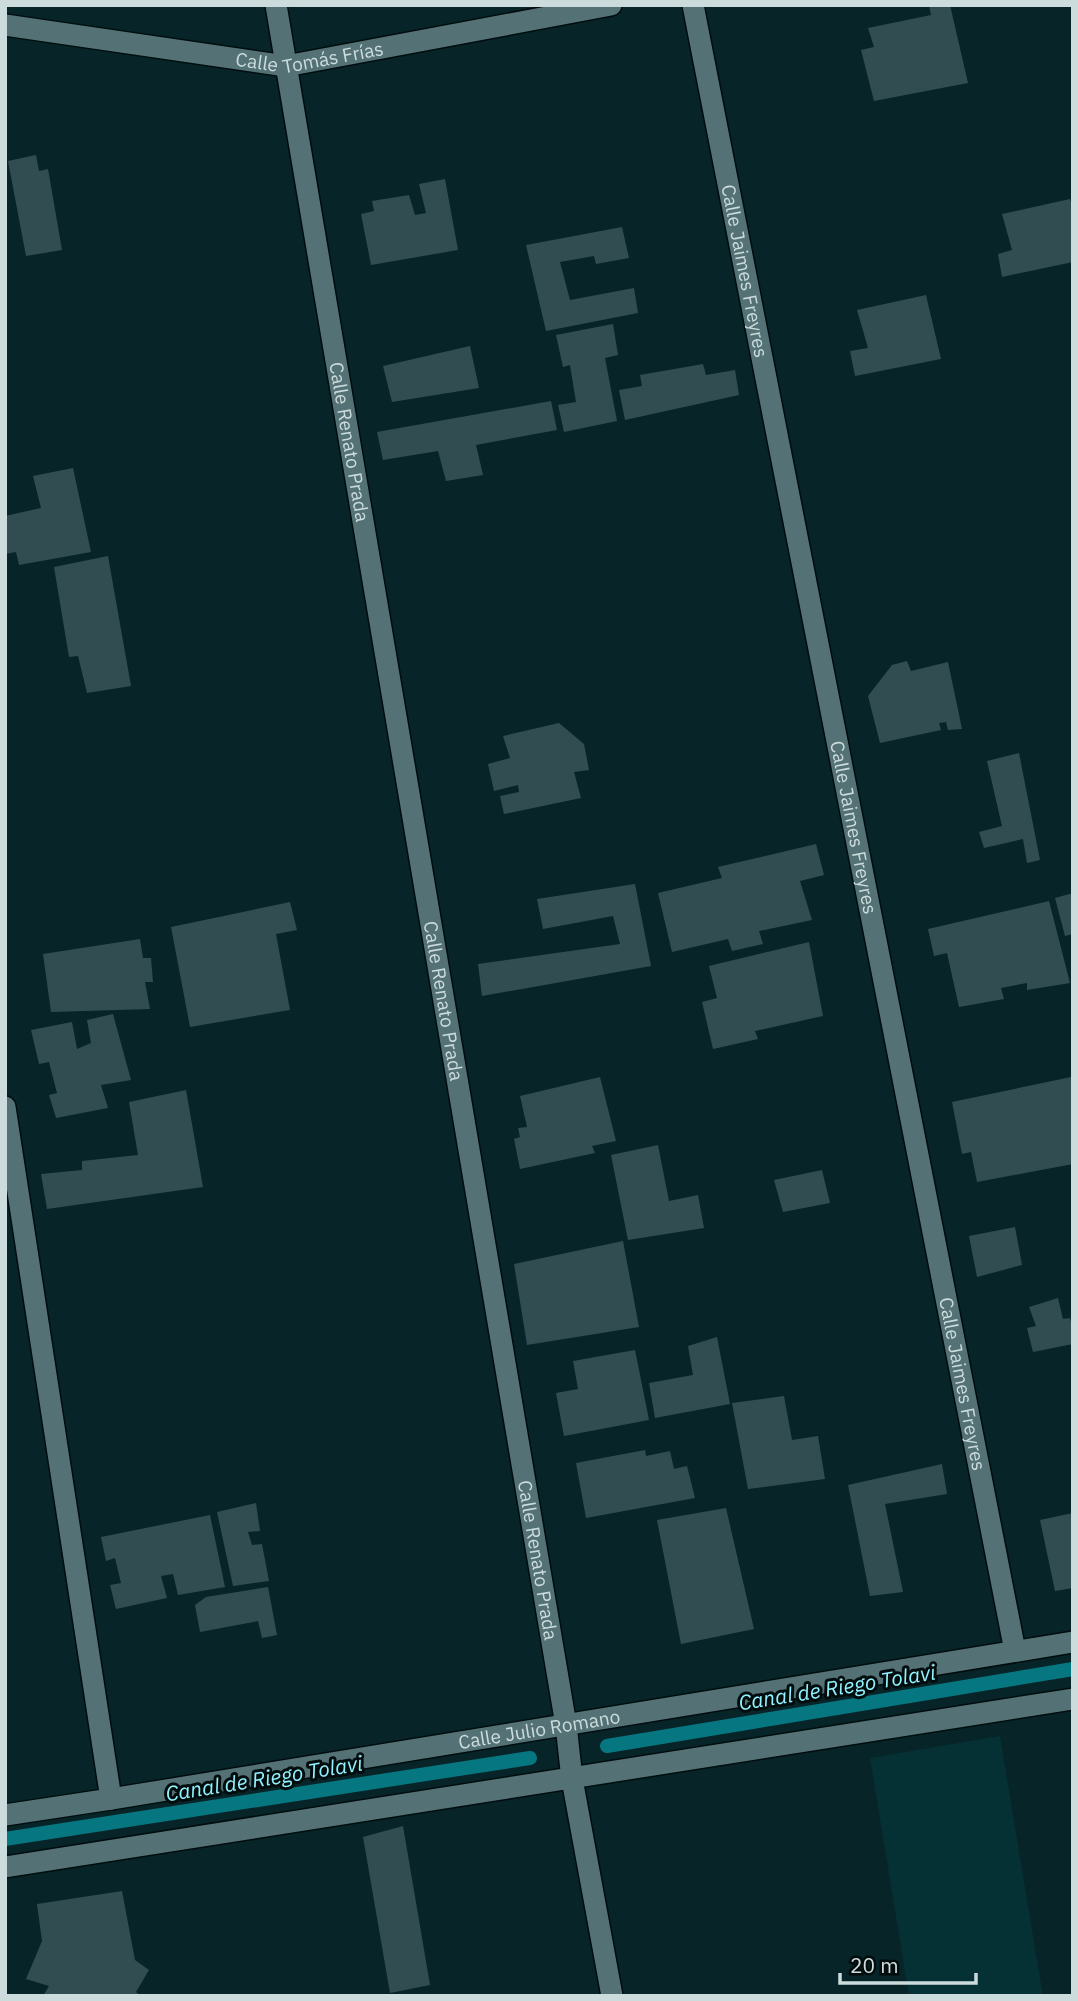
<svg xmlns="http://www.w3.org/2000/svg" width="1078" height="2001" viewBox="0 0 1078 2001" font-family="'IBM Plex Sans',sans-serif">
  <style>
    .built { fill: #053034 }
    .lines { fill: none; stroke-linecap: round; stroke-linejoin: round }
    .stream { stroke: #067781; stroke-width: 14 }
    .building { fill: #314d51 }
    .lane-casing { stroke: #000d0f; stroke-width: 24 }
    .street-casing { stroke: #000d0f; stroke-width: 24 }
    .lane { stroke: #547276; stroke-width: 21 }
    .street { stroke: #547276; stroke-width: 21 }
    .labels { text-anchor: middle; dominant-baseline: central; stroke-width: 6; stroke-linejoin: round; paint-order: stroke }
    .street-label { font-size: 19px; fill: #ccdcdd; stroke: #030c0d }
    .water-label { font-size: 21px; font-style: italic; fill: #90f3ff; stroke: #030c0d }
  </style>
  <rect width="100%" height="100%" fill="#072528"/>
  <path class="built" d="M1000,1736l43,260h-134l-39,-238z"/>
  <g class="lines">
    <path class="stream" d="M607,1746l466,-77
      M5,1839l525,-81"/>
  </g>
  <path class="building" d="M929,5h21l18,78 -94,18 -13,-51 13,-3 -6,-19 63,-13z
    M36,155l3,16 9,-2 14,81 -36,6 -18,-95z
    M445,179l13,71 -87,15 -10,-51 13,-3 -2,-10 37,-6 6,20 11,-2 -7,-29z
    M1070,199l3,11v52l-71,15 -4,-23 14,-4 -10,-36z
    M622,227l7,31 -33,6 -2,-8 -34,6 10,38 64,-12 4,25 -92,18 -20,-86z
    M926,295l15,64 -86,17 -5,-25 18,-3 -11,-38z
    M613,324l5,31 -13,3 12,63 -53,11 -6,-27 18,-3 -6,-37 -7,2 -7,-32z
    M470,346l9,42 -87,14 -9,-36z
    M703,364l3,11 29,-5 4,25 -114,25 -6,-30 23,-4 -2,-11z
    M551,401l6,29 -81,15 7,30 -37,6 -8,-30 -55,9 -6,-28z
    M73,468l18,84 -72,13 -3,-13 -11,2v-38l36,-8 -8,-32z
    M108,556l23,130 -44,7 -9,-37 -9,1 -15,-90z
    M907,661l4,10 37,-9 14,67 -14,1 -2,-8 -7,1 2,7 -61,13 -12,-47 24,-31z
    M559,723l25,21 5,26 -15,2 7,26 -77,16 -4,-18 19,-4 -1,-7 -24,6 -6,-27 22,-6 -7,-22z
    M1019,753l21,107 -13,3 -4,-24 -39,9 -5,-16 23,-6 -15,-65z
    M816,844l8,31 -24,6 12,39 -53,11 4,13 -31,7 -4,-12 -56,13 -14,-59 64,-15 -4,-11z
    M635,884l16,82 -169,30 -4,-32 142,-20 -7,-28 -70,13 -6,-30z
    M1073,893v41l-8,2 -10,-38z
    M1049,901l21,82 -43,7v-7l-26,5 3,11 -45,8 -12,-54 -13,3 -6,-27z
    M290,902l7,28 -21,4 14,76 -100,17 -19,-100z
    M140,939l3,19h8l2,24h-8l5,27 -99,3 -8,-58z
    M809,942l14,74 -68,15 3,8 -45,10 -11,-47 15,-4 -8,-32z
    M113,1014l18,66 -30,5 7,23 -52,10 -7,-23 8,-2 -8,-31 -10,2 -8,-34 41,-8 5,27 14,-6 -4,-23z
    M600,1077l16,64 -24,5 3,7 -75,16 -6,-30 6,-2 -2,-9 9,-1 -7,-31z
    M1071,1077l2,87 -96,18 -6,-30 -9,2 -10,-52z
    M186,1090l17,97 -156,22 -6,-35 41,-4v-9l56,-6 -9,-53z
    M658,1145l11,56 29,-6 6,33 -76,12 -17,-85z
    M822,1170l8,33 -47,9 -9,-32z
    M1015,1227l7,38 -45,12 -8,-41z
    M623,1241l16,86 -112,18 -13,-81z
    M1058,1298l5,21 7,-1 3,13v13l-40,8 -6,-24 9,-2 -7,-19z
    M717,1337l13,67 -75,14 -6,-35 44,-8 -5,-29z
    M635,1350l14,70 -85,16 -8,-43 22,-4 -5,-28z
    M784,1396l8,44 26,-4 7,43 -77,10 -16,-86z
    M645,1450l1,6 24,-5 4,18 13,-3 8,32 -109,20 -10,-55z
    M942,1464l5,30 -62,10 18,88 -33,4 -22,-111z
    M256,1503l4,28 -12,1 4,13 10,-1 7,37 -36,5 -16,-74z
    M726,1508l28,121 -73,15 -24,-124z
    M1073,1513v75l-18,3 -15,-71z
    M210,1515l15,72 -47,8 -5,-21 -12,2 6,22 -51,11 -6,-24 11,-2 -6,-25 -9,3 -5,-24z
    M268,1587l9,48 -15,3 -4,-17 -58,11 -5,-27 11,-8z
    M403,1826l27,159 -40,8 -27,-156z
    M122,1891l13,69 14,10 -13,22 5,4h-98l6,-10 -23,-7 16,-38 -5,-37z"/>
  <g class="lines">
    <g class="lane-casing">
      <path id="lane" d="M5,1107l106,692"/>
    </g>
    <g class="street-casing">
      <g id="street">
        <path id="s1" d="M276,5l290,1720 6,54 40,217"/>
        <path id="s2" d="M693,5l322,1646"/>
        <path id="s3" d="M5,25l281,41 325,-61"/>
        <path id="s4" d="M5,1815l106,-16 962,-157"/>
        <path d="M5,1867l1068,-168"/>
      </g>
    </g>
    <use href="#lane" class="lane"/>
    <use href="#street" class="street"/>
  </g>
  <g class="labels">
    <g class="street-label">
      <text stroke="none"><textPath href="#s3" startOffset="308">Calle Tomás Frías</textPath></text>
      <text stroke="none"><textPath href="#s2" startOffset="271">Calle Jaimes Freyres</textPath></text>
      <text stroke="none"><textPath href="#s1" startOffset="443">Calle Renato Prada</textPath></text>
      <text stroke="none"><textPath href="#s2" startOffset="838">Calle Jaimes Freyres</textPath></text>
      <text stroke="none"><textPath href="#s1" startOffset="1010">Calle Renato Prada</textPath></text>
      <text stroke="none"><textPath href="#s2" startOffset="1405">Calle Jaimes Freyres</textPath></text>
      <text stroke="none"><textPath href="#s1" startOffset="1577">Calle Renato Prada</textPath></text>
      <text stroke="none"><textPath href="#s4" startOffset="541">Calle Julio Romano</textPath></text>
    </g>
    <g class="water-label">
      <text transform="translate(837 1687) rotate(-9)">Canal de Riego Tolavi</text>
      <text transform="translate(264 1778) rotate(-9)">Canal de Riego Tolavi</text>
    </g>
  </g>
  <rect width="1078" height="2001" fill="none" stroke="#ccdcdd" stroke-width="14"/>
  <path d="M840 1973v10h136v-10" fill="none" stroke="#ccdcdd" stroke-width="3.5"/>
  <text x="850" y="1973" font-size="21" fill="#ccdcdd" stroke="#030c0d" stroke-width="5" paint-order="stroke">20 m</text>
</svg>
